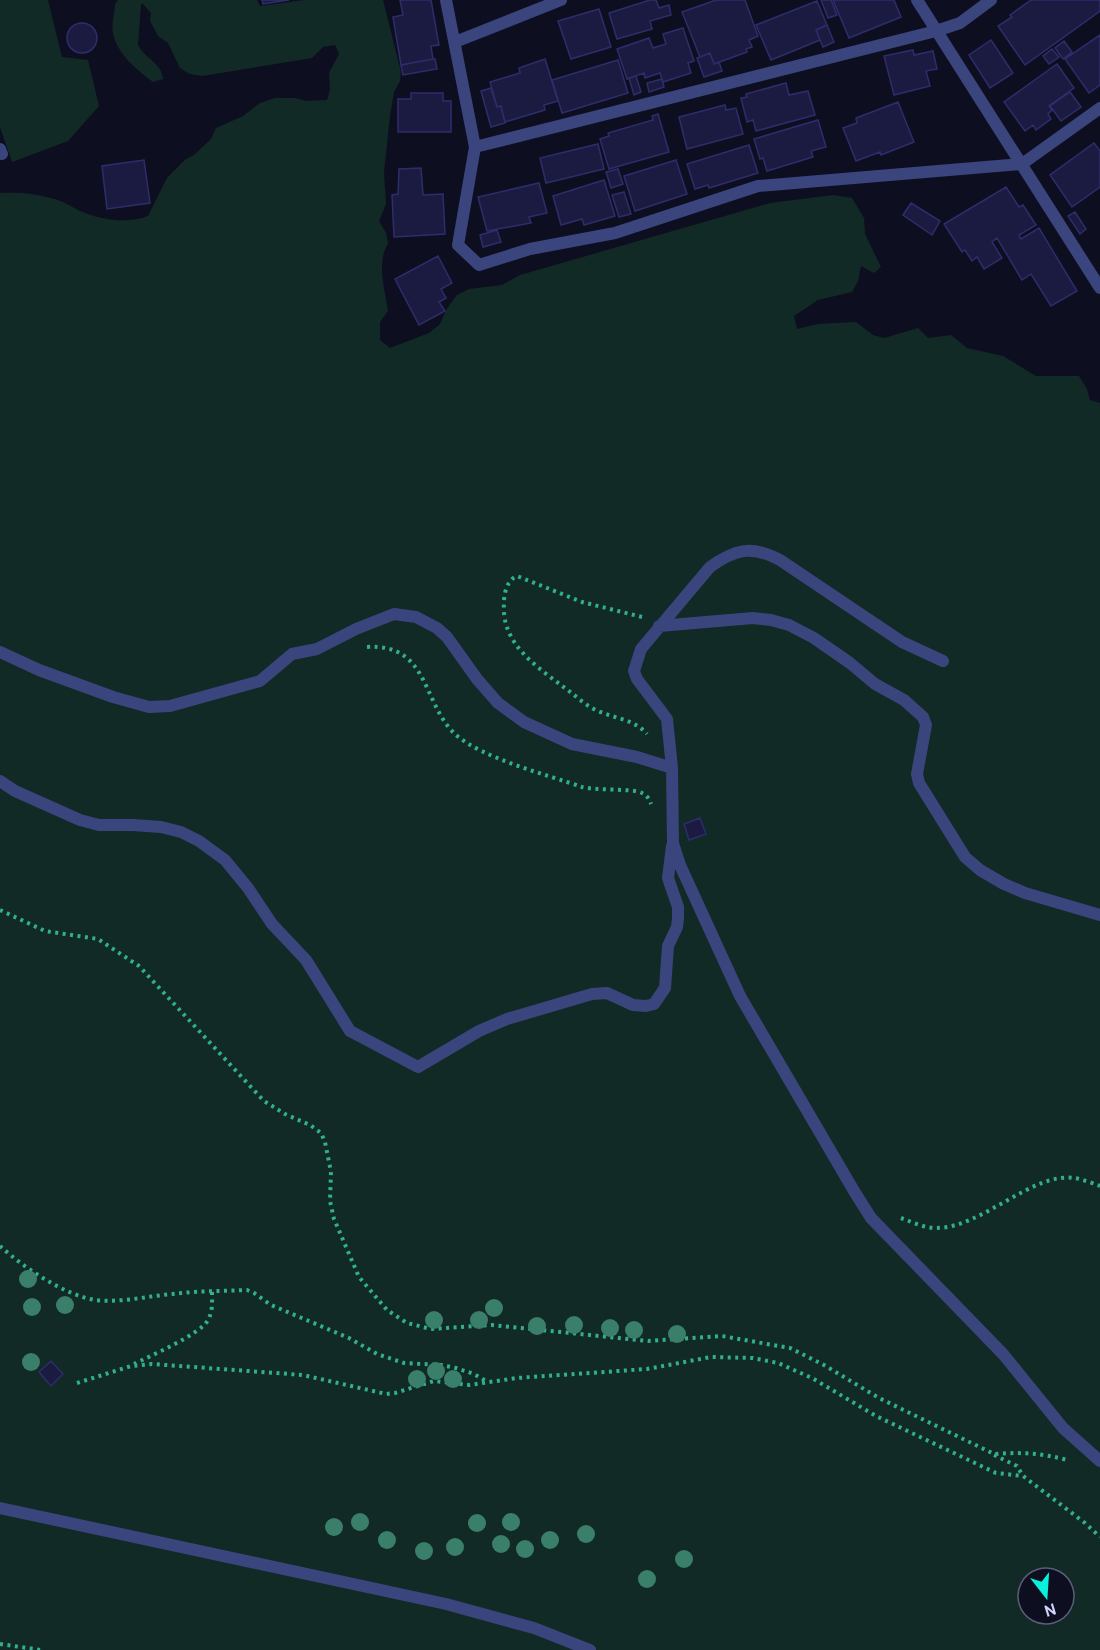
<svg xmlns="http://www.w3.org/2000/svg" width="1100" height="1650" viewBox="0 0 1100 1650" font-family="Cabin,sans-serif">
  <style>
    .green { fill: #112a25; fill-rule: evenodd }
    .building { fill: #1b1b41; stroke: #2e2d6c; stroke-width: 1.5 }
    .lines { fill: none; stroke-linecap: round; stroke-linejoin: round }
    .path { stroke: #32af90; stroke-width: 4; stroke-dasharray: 3 4.5; stroke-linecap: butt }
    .service { stroke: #3a457e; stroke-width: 12 }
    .minor { stroke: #3a457e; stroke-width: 12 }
    .tree { fill: #3a7f69 }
  </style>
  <rect width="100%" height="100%" fill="#0e0e21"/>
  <path class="green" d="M0,0h48l14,57 26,3 11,46 -31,35 -56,21 -12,-35z
    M118,0h139l3,6 44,-6h79l18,72 -1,9 -6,11 -4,24 -6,57 2,31 -7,17 7,12 2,10c-12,22 -3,46 0,68l-8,11v18l10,8 39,-15 11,-9 6,-14 11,-15 12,-6 33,-4 18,-10 250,-72 63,-8 19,3 12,20 1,16 16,33 -7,6 -13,-7 -3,15 -6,11 -34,8 -24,16 3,13 21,-5 38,-2 17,13 11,3 34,-10 10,10 23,-3 16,13 36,8 33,20h43l8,13 3,11 10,3v1247h-1100v-1457c17,-1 34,0 51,5 11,2 19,8 29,13 20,9 48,13 68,5l19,-38 19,-19 8,-4 17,-16 5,-11 27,-12 17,-13 15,-5h20l11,3 21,-1 3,-10 -1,-17 10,-19 -4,-9 -12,2 -11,11 -110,18 -12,-2 -10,-6 -12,-25 -10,-7 -8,-15 1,-8 -8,-9h-2l-3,41c6,13 24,18 25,34l-10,3c-16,-12 -36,-28 -40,-49 -2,-9 2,-20 2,-29zM1028,1578h36v36h-36z"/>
  <path class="building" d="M262,0h27l-26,4z
    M400,0h31l8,45 -8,1 2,13 -32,6 -8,-48 10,-2z
    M650,0h6l3,8 10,-3 2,10 -21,6 2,8 -35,10 -8,-26z
    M716,0h29l13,36 -9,4 3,7 -6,2 1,3 -33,12 -4,-11 -10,4 -18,-45z
    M821,0h10l6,15 -9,3z
    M833,0h61l7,17 -52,21z
    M1031,0h69v11l-75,54 -27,-39 14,-9 -2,-2z
    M817,1l10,24 -11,5 4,10 -49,20 -15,-35z
    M599,9l12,38 -40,12 -13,-38z
    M67 38a15 15 0 1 1 30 0a15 15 0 1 1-30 0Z
    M827,25l7,17 -11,5 -7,-17z
    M683,28l11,33 -6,2 3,10 -28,9 -3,-9 -15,5 -1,-5 -17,6 -10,-30 32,-11 4,10 13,-4 -3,-10z
    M1100,35v50l-11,8 -24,-34z
    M991,40l22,33 -23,15 -21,-33z
    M1064,41l8,11 -9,7 -8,-11z
    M1052,49l7,8 -10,7 -6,-8z
    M913,50l1,5 19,-4 4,18 -11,2 4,15 -36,9 -10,-39z
    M710,53l4,11 5,-2 3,9 -18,6 -7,-19z
    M433,59h2l2,10 -34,6 -2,-10z
    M545,59l13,42 -14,4 1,5 -40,12 -4,-16 -4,1 -7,-25 30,-9 -1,-5z
    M618,60l10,33 -66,20 -10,-33z
    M1057,64l17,24 -25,18 3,4 -4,4 3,5 -15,11 -3,-5 -8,6 -21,-29z
    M636,76l5,16 -7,3 -5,-17z
    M662,79l2,8 -15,5 -2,-9z
    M786,83l3,12 19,-4 7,24 -59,16 -3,-11 -6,2 -6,-24 6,-1 -1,-3z
    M491,88l6,19 4,-1 4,17 -14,4 -10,-36z
    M1070,92l11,15 -20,14 -11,-15z
    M411,93h32v8h8v31h-53v-33h13z
    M898,102l16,40 -33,13 -1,-3 -24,9 -13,-33 14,-5 -1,-5z
    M725,105l1,5 10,-2 7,26 -56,15 -8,-32z
    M658,114l11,38 -60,17 -9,-30 9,-3 -1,-3 45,-13 -1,-4z
    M818,120l8,27 -15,4 2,6 -46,14 -4,-13 -3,1 -6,-20z
    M1094,143l6,8v36l-28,20 -22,-32z
    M598,144l6,25 -58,14 -6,-25z
    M749,145l9,28 -49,15 -1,-3 -13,4 -8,-25z
    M144,160l6,43 -43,6 -5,-43z
    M676,160l11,34 -52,17 -11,-35z
    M421,168l2,27 20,-1 2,40 -51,3 -2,-42 6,-1 1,-25z
    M618,169l5,15 -12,4 -5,-16z
    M604,180l11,36 -31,9 -2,-6 -21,6 -8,-29z
    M539,183l8,30 -18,4 2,6 -44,8 -9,-34z
    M1006,187l13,20 4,-2 13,20 -17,10 2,4 18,-11 38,63 -26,15 -20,-32 -9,6 -25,-42 -5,4 10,16 -18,11 -7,-12 -5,4 -7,-11 -3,2 -18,-28z
    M624,192l7,22 -12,3 -7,-22z
    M911,203l29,18 -8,14 -29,-20z
    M1075,212l11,17 -6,5 -12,-18z
    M497,230l4,12 -18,5 -3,-12z
    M438,256l14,27 -11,6 5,9 -7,4 6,9 -26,14 -24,-46z
    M700,818l6,16 -17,6 -5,-16z
    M51,1361l12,13 -12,12 -12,-14z"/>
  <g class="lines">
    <path class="path" d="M642,617l-60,-15 -65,-26c-10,4 -13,17 -13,27 -3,41 32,63 61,85 11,8 21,18 33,23 18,8 36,8 49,23
      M367,647c62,-4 55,56 88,87 26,24 93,41 127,53 16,4 49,1 60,6 5,2 7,6 9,11
      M0,910l45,21 53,8 41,27 125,135 21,13 25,11 11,8 4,9 6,30 -1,29 4,18 25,58 28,33 20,13 24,6 61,-4 156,16 74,-5 68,12 34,17 55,33 115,56c25,-2 48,-1 73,6
      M901,1218c11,4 23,10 35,10 46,0 96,-56 138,-50 8,1 18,5 26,8
      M0,1246c23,21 64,49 95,54 27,3 52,-4 78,-6 24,-3 49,-3 74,-4l7,3 17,12 78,33 28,16 27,9 37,2 15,3 18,6 14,8
      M134,1364c16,-8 67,-30 74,-44 5,-9 4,-18 4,-28
      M77,1383l54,-17 21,-2 151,11 83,19 9,-1 39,-12 35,4 48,-7 130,-9 64,-12 42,1 25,5 34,15 64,38 120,57 27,3
      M994,1455l23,11 6,10 62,47 15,14
      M0,1644l41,6"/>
    <path class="service" d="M0,149l2,5
      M659,626l94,-8 18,2 18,5 25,13 36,25 25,21 29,16 19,17 3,8 -9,49 2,9 46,74 15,13 24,14 21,9 75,22
      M0,652l39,18 74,27 36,10 21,-1 90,-25 32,-27 25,-5 39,-20 38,-15 22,3 21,11 10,9 30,42 21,24 26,19 48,22 65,13 35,11
      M943,661l-41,-19 -122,-82c-28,-15 -45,-11 -70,7l-69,82 -7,22 3,8 30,40 5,49 1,75 7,22 60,131 114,195 17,27 132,136 60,74 37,33
      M0,781l15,10 65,29 19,5h34l28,2 20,5 18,9 26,19 23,28 24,36 34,36 44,71 68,36 61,-36 28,-12 85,-25 15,-1 26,12 13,1 8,-2 11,-16 3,-42 9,-19 1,-9v-11l-10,-29 4,-32
      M0,1508l446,96 88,24 56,22"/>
    <path class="minor" d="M446,0l29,147 -17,98 21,20 51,-16 85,-16 143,-47 264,-22 78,-56
      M917,0l183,288
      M455,42l106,-42
      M475,147l461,-116 24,-8 31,-23"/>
  </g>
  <g class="tree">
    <circle cx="28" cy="1279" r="9"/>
    <circle cx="65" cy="1305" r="9"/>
    <circle cx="32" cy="1307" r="9"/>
    <circle cx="494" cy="1308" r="9"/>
    <circle cx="434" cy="1320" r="9"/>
    <circle cx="479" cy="1320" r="9"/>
    <circle cx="574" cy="1325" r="9"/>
    <circle cx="537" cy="1326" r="9"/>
    <circle cx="610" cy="1328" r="9"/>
    <circle cx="634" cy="1330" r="9"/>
    <circle cx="677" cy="1334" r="9"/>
    <circle cx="31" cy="1362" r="9"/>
    <circle cx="436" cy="1371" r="9"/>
    <circle cx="417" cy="1379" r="9"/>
    <circle cx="453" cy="1379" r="9"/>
    <circle cx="360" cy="1522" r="9"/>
    <circle cx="511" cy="1522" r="9"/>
    <circle cx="477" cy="1523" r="9"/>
    <circle cx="334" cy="1527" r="9"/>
    <circle cx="586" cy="1534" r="9"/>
    <circle cx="387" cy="1540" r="9"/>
    <circle cx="550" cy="1540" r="9"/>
    <circle cx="501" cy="1544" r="9"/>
    <circle cx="455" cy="1547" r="9"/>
    <circle cx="525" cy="1549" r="9"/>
    <circle cx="424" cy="1551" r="9"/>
    <circle cx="684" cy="1559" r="9"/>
    <circle cx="647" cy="1579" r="9"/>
  </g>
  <g transform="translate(1046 1596) rotate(163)"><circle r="28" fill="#0e0e21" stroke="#5b5d79" stroke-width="1.5"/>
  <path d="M0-4.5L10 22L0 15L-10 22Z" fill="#08f1dc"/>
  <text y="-9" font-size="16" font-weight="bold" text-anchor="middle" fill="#cfd3fd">N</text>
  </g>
</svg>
